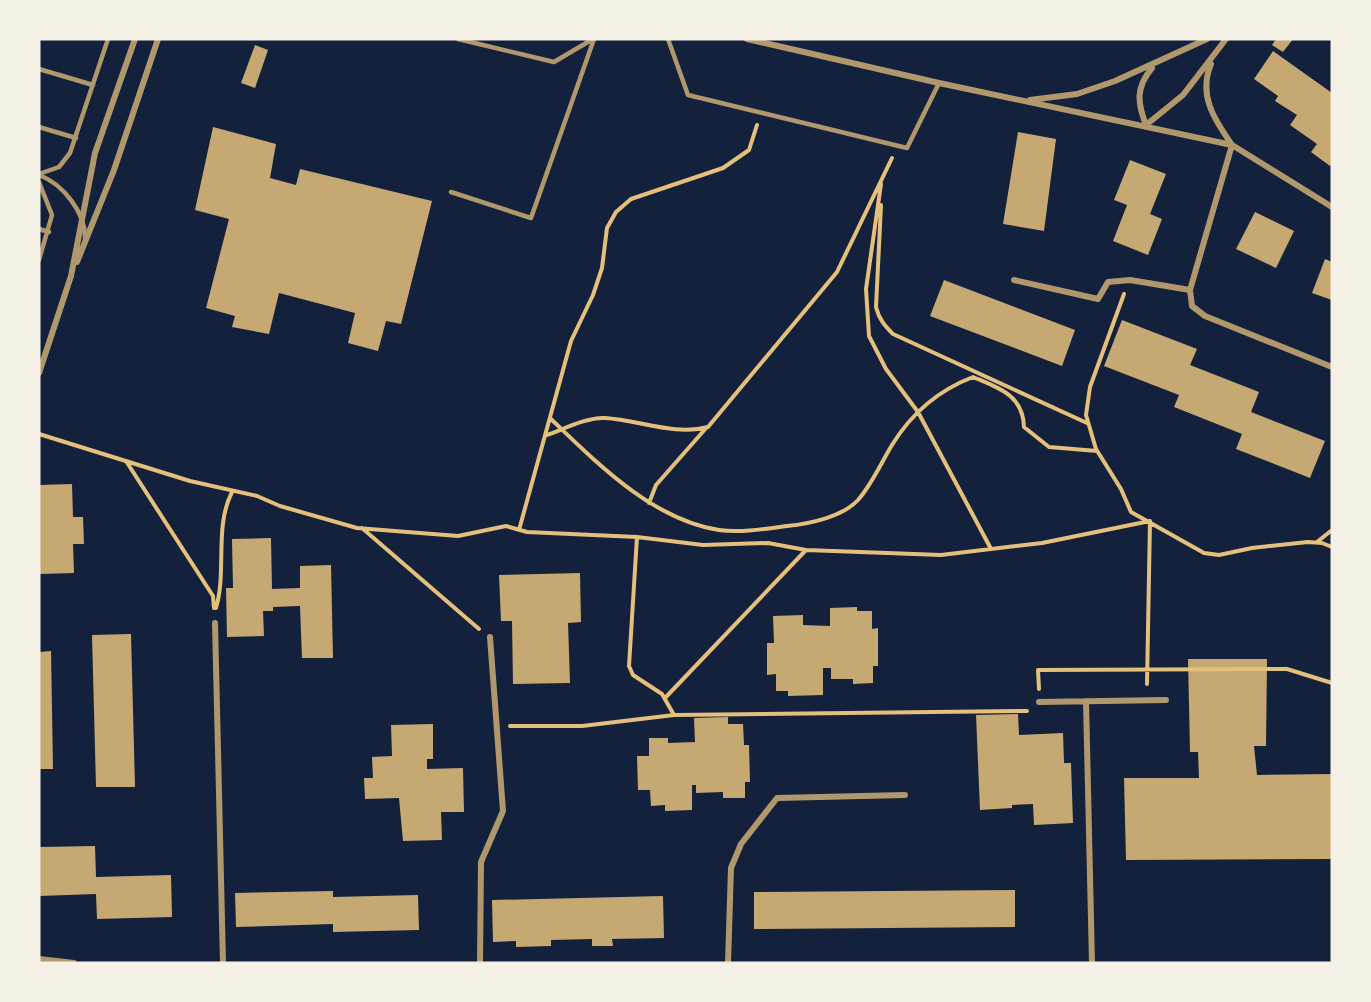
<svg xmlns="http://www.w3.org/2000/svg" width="1371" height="1002" viewBox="0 0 1371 1002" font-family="Ubuntu,sans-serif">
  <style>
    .building { fill: #c6a872 }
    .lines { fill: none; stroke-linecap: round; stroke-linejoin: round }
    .path { stroke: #e5c07b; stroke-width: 4 }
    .service { stroke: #b1986c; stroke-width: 4.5 }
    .minor { stroke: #b1986c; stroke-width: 6 }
  </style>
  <rect width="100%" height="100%" fill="#14213d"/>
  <path class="building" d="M1276,39h17l-10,13 -11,-7z
    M255,45l13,5 -13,38 -14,-5z
    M1273,51l59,42v69l-2,4 -19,-14 6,-8 -27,-19 7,-10 -22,-14 3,-5 -24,-17z
    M213,127l63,17 -6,34 26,7 4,-16 132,32 -31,123 -15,-3 -8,30 -30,-8 7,-30 -76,-20 -10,41 -37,-7 3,-11 -29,-8 23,-89 -34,-9z
    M1018,132l38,7 -12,92 -41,-7z
    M1130,160l36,14 -16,40 12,5 -14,36 -35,-14 14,-36 -13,-5z
    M1255,212l39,19 -18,37 -40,-19z
    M1325,259l7,3v38l-20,-7z
    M944,280l131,50 -13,36 -132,-50z
    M1122,320l75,29 -7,16 69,27 -8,20 74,29 -15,37 -74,-29 6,-15 -68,-27 5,-12 -75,-29z
    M72,484l1,33h10l1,27h-11l1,29 -35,1v-89z
    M271,538l1,51 28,-1v-22l31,-1 2,93h-31l-2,-52 -27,1v4h-10l1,25 -37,1 -1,-49h7l-1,-49z
    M580,573l1,49 -13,1 2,60 -57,1 -1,-63h-11l-2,-46z
    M857,607v4h15v18l6,-1v38h-5v17l-20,1v-5h-22v-11h-8v27l-35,1v-5h-12v-17l-9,1v-32h7l-1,-27 30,-1v10l27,1v-18z
    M131,634l4,153h-39l-4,-152z
    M51,651l2,118h-14v-117z
    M1188,659h79l-1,87h-12l3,29 75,-1v85l-206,1 -2,-82h75l-1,-26h-8z
    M1018,714l1,21 44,-2 1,30h7l2,60 -39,2 -1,-21 -21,1v3l-32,2 -4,-95z
    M728,717v7h15l1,21h5l1,37h-5v16h-22v-6l-27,1v-8h-4v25l-27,1v-6l-14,1 -1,-16h-12l-1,-34h12v-18h19v5l27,-1 -1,-24z
    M433,724v35h-6v10l36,-1 1,44h-23l1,28 -39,1 -4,-43 -34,1 -1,-21h9l-1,-21 20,-1 -1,-31z
    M95,846l1,31 75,-2 1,42 -75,2 -1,-25 -57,2v-49z
    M1015,890v37l-261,2v-37z
    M333,891v6l85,-2 1,35 -86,2v-8l-97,3 -1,-34z
    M663,896l1,42 -52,1 1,7h-21v-7l-41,1v6l-35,1v-6l-23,1 -1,-42z"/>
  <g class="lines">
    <path class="path" d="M881,184l-15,105 3,47 17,33 32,43 72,135
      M881,205l-5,102c3,12 8,18 17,27l194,89
      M1124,294l-34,93 -4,28 10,34 25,40 10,23 73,41 15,2 33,-7 56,-6 14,1 10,4
      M551,419c46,44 102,101 168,111 21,3 46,-1 68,-4 22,-2 55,-9 71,-26 14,-16 23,-37 34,-55 19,-31 47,-55 81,-68 26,11 50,18 51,50l25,20 48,4
      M39,434l151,47 67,15 23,10 77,22 101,8 48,-10 21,6 110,5 66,8 65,-2 38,7 135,5 101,-12 108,-22 -3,163
      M547,435c17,-6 40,-18 58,-17 34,2 70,18 103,9l129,-155 55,-114
      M126,461l87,135 1,12
      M649,503l7,-18 51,-58
      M362,528l117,101
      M519,530l52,-189 22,-46 9,-27 5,-40 9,-16 15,-13 92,-31 26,-18 8,-25
      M637,537l-8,129 4,9 29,19 12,21
      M1317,542l15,-12
      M216,608c11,-37 -2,-81 16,-116
      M1039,689l-1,-19 249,-1 45,14
      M665,698l141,-148
      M510,726h72l92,-11 353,-4"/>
    <path class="service" d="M458,39l96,23 39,-23
      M668,39l20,56 219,53 32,-65
      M39,69l54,16
      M39,127l37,11
      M39,174l20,-7 11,-14 38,-114
      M39,175c24,9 47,38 46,64
      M39,182l13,33 -13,45
      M451,192l80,26 63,-179
      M39,229l10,3"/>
    <path class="minor" d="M747,39l192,44 293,62 100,62
      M1211,64c-13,31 3,55 21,81
      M1030,100l47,-6 38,-13 92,-42
      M1146,125l37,-30 43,-56
      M1146,125c-9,-23 -10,-38 6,-57
      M1232,145l-42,145 2,16 13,10 127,51
      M77,262l37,-92 44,-131
      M1014,280l84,19 10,-17 22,-2 60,10
      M39,373l32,-97 24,-123 40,-114
      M215,623l8,340
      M1086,701l6,262
      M1039,702l127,-2
      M39,959l35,4
      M480,963l1,-101 22,-51 -13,-174
      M728,963l3,-95 10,-24 36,-46 128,-3"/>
  </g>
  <rect width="1371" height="1002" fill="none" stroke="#f6f1e7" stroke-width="81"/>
</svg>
